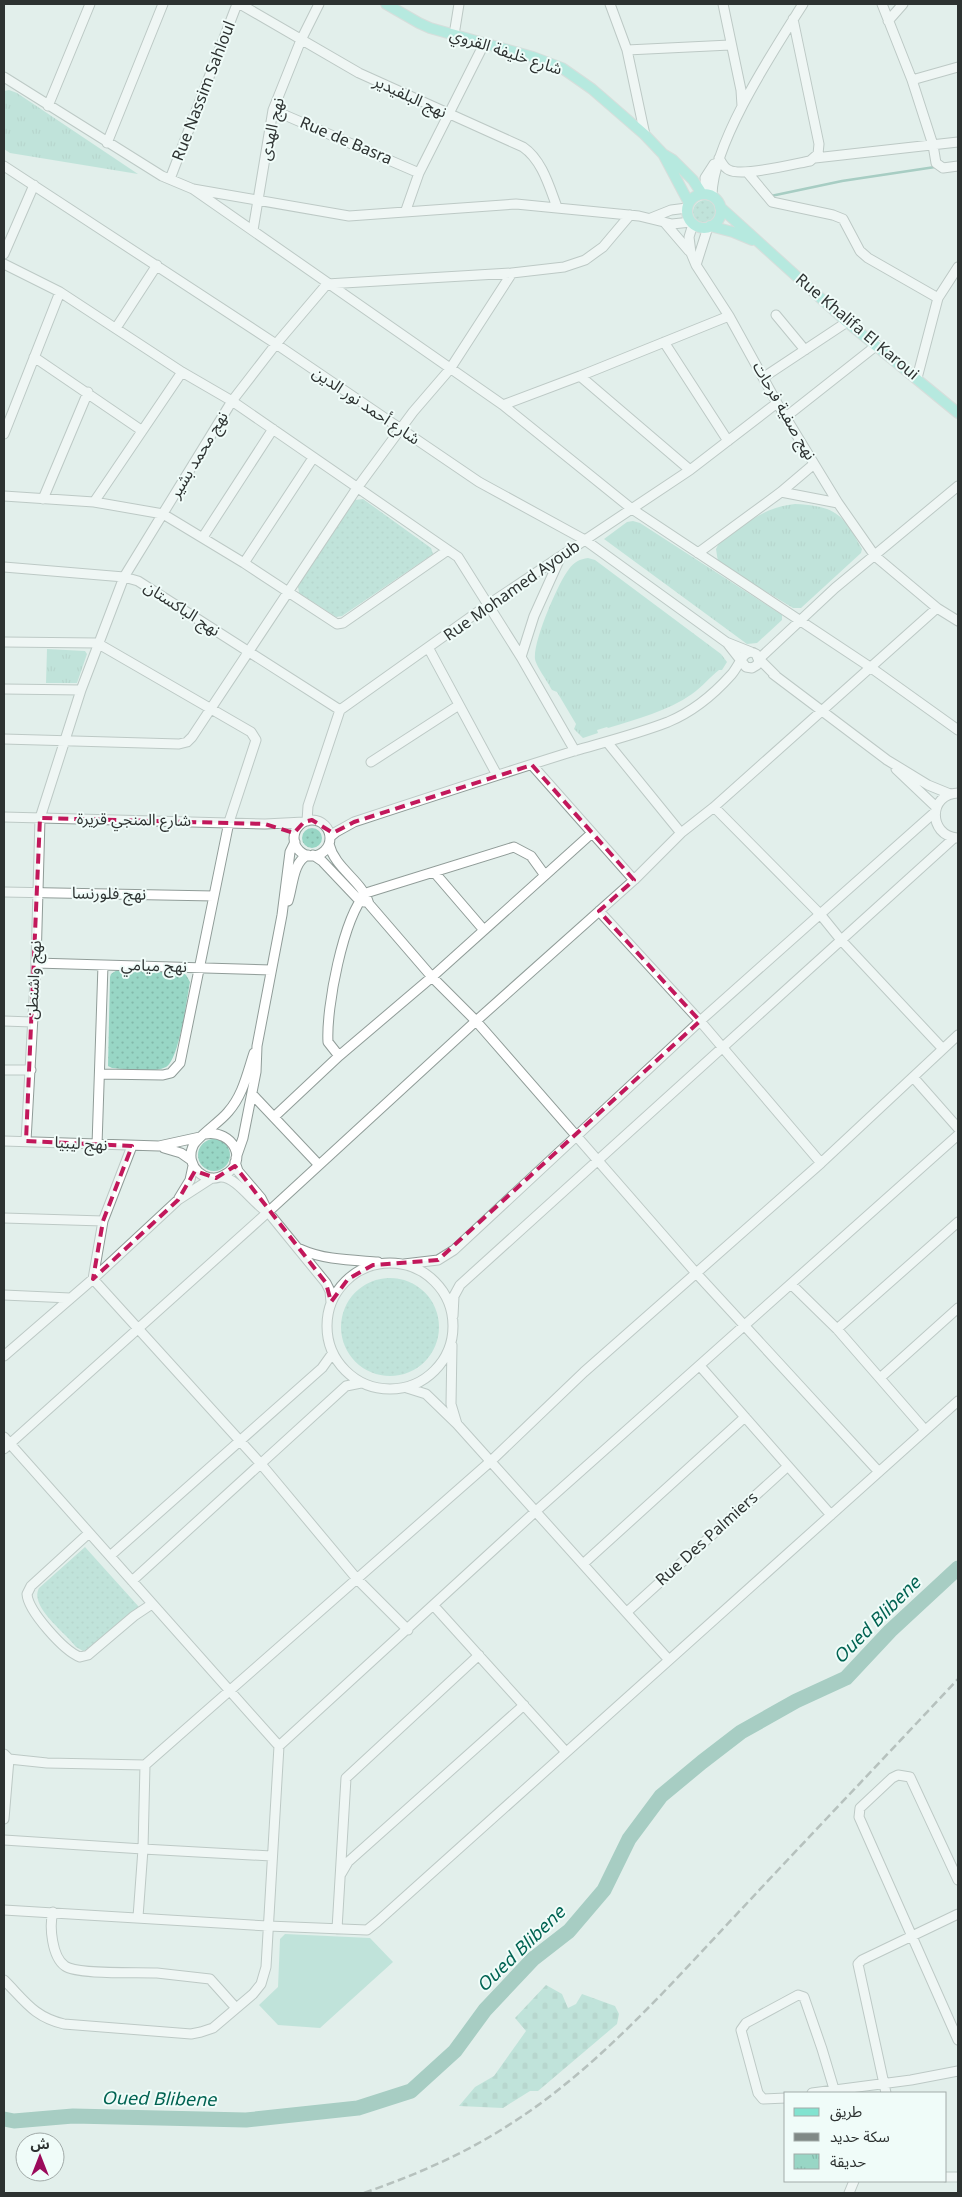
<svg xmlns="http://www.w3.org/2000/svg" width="962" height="2197" viewBox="0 0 962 2197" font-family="Georgia,'Noto Sans Arabic',serif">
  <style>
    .grass { fill: url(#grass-dots) }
    .cemetery { fill: url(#cemetery-stones) }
    .park { fill: url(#park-tufts) }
    .garden { fill: #98d6c5 }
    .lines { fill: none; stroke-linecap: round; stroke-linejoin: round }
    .stream { stroke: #5fa492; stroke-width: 2.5 }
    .river { stroke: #5fa492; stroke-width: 15 }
    .minor-casing { stroke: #909c98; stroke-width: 11 }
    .major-casing { stroke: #c8cac9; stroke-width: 12 }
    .minor { stroke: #fff; stroke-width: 9 }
    .major { stroke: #82e3d0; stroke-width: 10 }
    .rail { stroke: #808986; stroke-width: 2.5; stroke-dasharray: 8 4; stroke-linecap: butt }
    .marked { fill: none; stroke: #c2185b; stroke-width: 4; stroke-dasharray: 10 6; stroke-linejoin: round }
    .labels { text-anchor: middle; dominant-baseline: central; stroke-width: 4; stroke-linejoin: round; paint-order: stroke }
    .street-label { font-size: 16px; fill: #2d3231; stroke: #f0fcf9 }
    .water-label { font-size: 18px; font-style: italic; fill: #006352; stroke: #f0fcf9 }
  </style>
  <defs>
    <pattern id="grass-dots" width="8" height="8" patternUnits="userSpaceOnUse" patternTransform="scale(1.25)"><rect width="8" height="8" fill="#98d6c5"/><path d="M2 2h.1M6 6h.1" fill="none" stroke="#83b8aa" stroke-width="1.8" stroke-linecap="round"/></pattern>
    <pattern id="cemetery-stones" width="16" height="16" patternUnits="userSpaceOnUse" patternTransform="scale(1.25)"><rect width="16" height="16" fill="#98d6c5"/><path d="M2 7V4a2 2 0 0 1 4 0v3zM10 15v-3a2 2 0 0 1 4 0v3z" fill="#83b8aa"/></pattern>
    <pattern id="park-tufts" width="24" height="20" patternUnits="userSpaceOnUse" patternTransform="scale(1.25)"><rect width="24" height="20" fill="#98d6c5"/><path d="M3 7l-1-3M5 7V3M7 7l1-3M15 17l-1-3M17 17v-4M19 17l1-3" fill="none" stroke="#83b8aa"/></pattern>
  </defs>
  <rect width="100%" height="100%" fill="#e2efeb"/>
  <path class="grass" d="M693 212a12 12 0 1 1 24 0a12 12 0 1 1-24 0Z
    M363,499l68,49 2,6 -91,62 -6,1 -37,-24 -1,-7 55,-83 2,-3z
    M302 838a10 10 0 1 1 20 0a10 10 0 1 1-20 0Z
    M117,970l63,1 6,4 4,7c-3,16 -11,78 -24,85 -14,7 -38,2 -54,1l-4,-2 2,-89 1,-3z
    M198 1155a16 16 0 1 1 32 0a16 16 0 1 1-32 0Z
    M341 1327a49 49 0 1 1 98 0a49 49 0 1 1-98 0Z
    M85,1547l54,60 -48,42 -8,2 -7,-4c-11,-15 -47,-40 -37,-59z"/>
  <path class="cemetery" d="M546,1985l16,9 6,14 8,-4 6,-10 33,12 4,8 -2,10 -79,67h-8l-27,17 -44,-2 16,-19 19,-11 32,-45 -11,-13z"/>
  <path class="park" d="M9,90l8,3 121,81 -128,-21 -6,-4v-58z
    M795,504c41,2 48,10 67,45l-1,4 -60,55h-8l-71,-43 -4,-3 -2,-13 3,-6c27,-19 42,-35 76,-39z
    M633,521l7,2 142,92v5l-25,23 -10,1 -143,-105 23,-17z
    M588,558l7,2 126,94 6,8 -5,8h-3c-9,7 -17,17 -27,24 -24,17 -55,25 -84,34l-1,-1 -10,3 1,3 -15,5 -9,-9 2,-5 -19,-32 -5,-2c-4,-8 -16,-24 -17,-31 -2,-18 23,-76 34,-90 5,-7 11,-10 19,-11z
    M47,649l38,2 2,3 -10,29h-31z"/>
  <path class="garden" d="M285,1934l85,4 23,24 -73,66 -42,-3 -19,-20 19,-18 2,-48z"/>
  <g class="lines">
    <path class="stream" d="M771,196l71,-15 93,-14"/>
    <path class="river" d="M4,2119l10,2 59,-5 173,4 112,-12 53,-17 44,-40 30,-41 48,-51 36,-28 35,-41 25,-51 32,-43 41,-34 39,-30 55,-31 50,-23 44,-47 68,-63"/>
    <g class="minor-casing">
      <path id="minor" d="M240,4l119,69 164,74c19,13 26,39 34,60
        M610,4l17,46 18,85
        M723,4l18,86 1,16
        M882,4l30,76 21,65 3,18 7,5 15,-2
        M888,21l15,-17
        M454,35l5,-31
        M627,50l103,-5
        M4,77l158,99 31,13 156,27 167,-12 123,12 33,8 19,-2
        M912,80l46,-13
        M48,106l42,-102
        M273,110l146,63
        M107,143l56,-139
        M719,158c3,5 5,10 10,12 13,7 65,-6 81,-9l8,-7 1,-10 -26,-125
        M815,158l143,-16
        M4,166l272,178 203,138 106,58 141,102 25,10
        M747,172l25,30 61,13 10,4 17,32 8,7 70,40
        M170,179l67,-175
        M193,189l310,216 129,104 238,158 88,63
        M706,194l-1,-16 9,-14
        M712,195c1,-53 62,-145 91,-191
        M406,210l13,-37 65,-129
        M651,218l20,-8 16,-2
        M665,223l24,28
        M693,224l-4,13 2,16 5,12 33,51 48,87 61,100 37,53 62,52
        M253,230l20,-120 28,-70 18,-36
        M4,254l30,-69
        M4,264l56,28 122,80 50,29 226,156 63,100
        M696,265l12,-38
        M776,315l29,35
        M116,328l41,-63
        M664,342l64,99
        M34,357l107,73
        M580,376l110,94
        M764,377l83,-55
        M917,378l21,-80 20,-31
        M503,405l77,-29 149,-60
        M787,416l90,-71
        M4,434l56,-142
        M781,492l57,11
        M4,496l90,6 69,12 81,49 93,61 6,-1 105,-73
        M43,499l45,-107
        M94,502l88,-130
        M203,537l70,-108
        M698,553l83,-61 33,-28
        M561,556l-27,60 -13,41 54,94
        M244,563l69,-105
        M4,567l120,10 14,4 202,129
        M4,642l93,1 154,89 5,8 -27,82 -49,241 -9,10 -8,2 -63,-1
        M429,649l68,126
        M773,674l114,86 41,25 22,9
        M776,676l-17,-17 76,-71 123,-102
        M4,689l77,1
        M4,739l175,5 8,-2 5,-5 165,-249 56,-76 37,-43 62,-96
        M607,742l74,91
        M371,762l88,-57
        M532,765l102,115
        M896,769l40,38
        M714,807l106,107 21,26 102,109
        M4,817l261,7 39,-2
        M294 838a18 18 0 1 1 36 0a18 18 0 1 1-36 0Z
        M307,821l1,-15 32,-96 149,-106 201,-134 87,-67
        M330,837l6,-5 18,-10c73,-24 146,-48 220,-71 31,-9 63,-17 94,-29 24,-10 46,-28 63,-47 5,-5 11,-19 15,-21 4,-3 7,-2 10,0l3,7 -2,4 -5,3 -6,-1 -18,-23
        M957,838c-29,-3 -29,-44 1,-45
        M329,844c6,25 33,36 40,60l63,73 44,44 220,252 183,199
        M313,855l9,6 37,39 5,2
        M434,872l49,57
        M4,892l210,4
        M288,901c5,-15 5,-40 20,-46
        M599,911l101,110 121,142
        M36,963l235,7
        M4,1021l28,1
        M339,1056l-11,-14c-2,-34 15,-124 38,-149l148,-46 17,9 13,18
        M4,1070h27
        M913,1077l45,51
        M252,1094l67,71
        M274,1117l65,-61 93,-79 160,-144
        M205,1134c28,-5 45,28 19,41 -18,11 -40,-9 -31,-29 4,-9 27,-24 35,-34 15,-17 19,-38 26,-59
        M4,1141l155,5 41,-9
        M26,1141l10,-178 4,-145 41,-128 43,-113 108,-176 44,-57 51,-60 185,-11 52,-6 21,-7 18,-13 27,-32
        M97,1145l6,-180
        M164,1148l17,5 10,7
        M236,1158l7,-20 13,-66 1,-26 25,-131 8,-63 5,-10
        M235,1162l3,9 23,27 7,14 58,71 4,8 1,11
        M221,1177c15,0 31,25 46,35
        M179,1198l11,-18 3,-14
        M4,1218l99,3 29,-75
        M103,1221l-10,58 168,185 96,115 51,51
        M300,1249c24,11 51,11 78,13
        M327 1326a63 63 0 1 1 126 0a63 63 0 1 1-126 0Z
        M404,1264l34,-4 16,-10 246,-229 235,-209
        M792,1285l45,44 88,101
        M4,1295l66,3
        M453,1316l1,-20 6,-11 494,-447
        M837,1329l121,-107
        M452,1345l-1,59 6,20
        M4,1356l89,-77 85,-79 34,-22
        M700,1366l131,149
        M880,1378l78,-70
        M407,1388l19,6 31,30 212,236
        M4,1437l275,309 -13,221 -5,17 -8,10 -40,34 -12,4 -10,2 -127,-10c-30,-7 -39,-23 -60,-44
        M4,1449l264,-237 208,-191 158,-141 47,-47 33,-26 223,-199 21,13
        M89,1533l-58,53 -4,8c1,17 37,57 53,63l8,-2 46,-39 18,-12
        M110,1556l212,-188 10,-14
        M583,1564l162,-147
        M132,1581l214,-195 15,-3
        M434,1606l132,146
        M627,1612l161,-146
        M279,1746l257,-235 422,-376
        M4,1754l5,5 38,4 98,2 346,-304 93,-89 237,-209 137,-128
        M4,1819l5,-60
        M4,1840l139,9 2,-84
        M341,1874l7,-12 176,-157
        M958,1880l-48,-103 -12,-2 -6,3 -32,30 -1,9 99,223
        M4,1910l264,16 99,4 10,-8 581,-521
        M53,1912c-4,14 -1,45 12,54 12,9 73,6 92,7 18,2 36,4 53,6l26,29
        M138,1917l5,-68 128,7
        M337,1929l9,-151 133,-123
        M812,2093l99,-13 47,-9
        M886,2093l-28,-129 4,-4 96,-46
        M786,2098l-23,1 -5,-6 -17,-63 5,-7 52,-28 6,2 18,52 12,40
        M946,2177h12
        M849,2193l5,-12"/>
    </g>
    <g class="major-casing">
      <path id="major" d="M386,4l33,19 11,5 103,29 29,11 30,21 53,46 18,19 10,6 20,20 9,14
        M663,154l26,49
        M687 211a17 17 0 1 1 34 0a17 17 0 1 1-34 0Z
        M720,207l127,115 111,91
        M710,226l23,6 19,8"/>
    </g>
    <use href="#minor" class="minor"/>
    <use href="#major" class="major"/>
    <path class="rail" d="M364,2193c54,-19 103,-40 151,-72 88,-57 163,-145 235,-221 69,-74 139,-147 208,-221"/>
  </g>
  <path d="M0 0H962V2197H0ZM532,765l102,115 -35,31 101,110 -262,239 -65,5 -25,14 -17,23 -5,-19 -91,-117 -19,12 -21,-7 -17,29 -85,79 10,-58 29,-75 -106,-5 14,-323 225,6 29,9 10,-11 8,-2 21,13 21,-11z" fill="#e2efeb" fill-opacity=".55" fill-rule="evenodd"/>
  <path class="marked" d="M532,765l102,115 -35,31 101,110 -262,239 -65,5 -25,14 -17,23 -5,-19 -91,-117 -19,12 -21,-7 -17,29 -85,79 10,-58 29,-75 -106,-5 14,-323 225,6 29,9 10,-11 8,-2 21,13 21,-11z"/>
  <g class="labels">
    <g class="street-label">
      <text transform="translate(506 52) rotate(18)">شارع خليفة القروي</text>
      <text transform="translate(204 91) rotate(-69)">Rue Nassim Sahloul</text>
      <text transform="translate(410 97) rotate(25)">نهج البلفيدير</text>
      <text transform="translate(272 129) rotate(-77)">نهج الهدى</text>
      <text transform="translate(346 141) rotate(23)">Rue de Basra</text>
      <text transform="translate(857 327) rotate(40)">Rue Khalifa El Karoui</text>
      <text transform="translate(366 406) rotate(34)">شارع أحمد نور الدين</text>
      <text transform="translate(784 411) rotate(60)">نهج صفية فرحات</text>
      <text transform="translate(199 455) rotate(-59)">نهج محمد بشير</text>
      <text transform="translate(512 591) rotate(-35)">Rue Mohamed Ayoub</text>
      <text transform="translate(182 609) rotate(33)">نهج الباكستان</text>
      <text transform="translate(134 820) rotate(1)">شارع المنجي قريرة</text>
      <text transform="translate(109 894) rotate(1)">نهج فلورنسا</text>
      <text transform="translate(154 966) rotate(2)">نهج ميامي</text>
      <text transform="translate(34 980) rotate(-87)">نهج واشنطن</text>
      <text transform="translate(81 1144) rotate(3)">نهج ليبيا</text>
      <text transform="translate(707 1539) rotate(-42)">Rue Des Palmiers</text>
    </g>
    <g class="water-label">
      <text transform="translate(877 1620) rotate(-45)">Oued Blibene</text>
      <text transform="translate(521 1949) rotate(-44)">Oued Blibene</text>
      <text transform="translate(159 2099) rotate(1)">Oued Blibene</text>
    </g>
  </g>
  <rect width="962" height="2197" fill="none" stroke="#2d3231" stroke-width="10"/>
  <rect x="784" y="2092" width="162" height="90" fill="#f0fcf9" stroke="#a2aba9"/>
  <rect x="794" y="2108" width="25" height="8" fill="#82e3d0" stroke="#a2aba9"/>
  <text x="830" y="2117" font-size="15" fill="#2d3231">طريق</text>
  <rect x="794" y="2133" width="25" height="8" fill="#808986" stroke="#a2aba9"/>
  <text x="830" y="2142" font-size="15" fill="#2d3231">سكة حديد</text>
  <rect x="794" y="2154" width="25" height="15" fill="url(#park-tufts)" stroke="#a2aba9"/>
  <text x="830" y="2167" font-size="15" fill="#2d3231">حديقة</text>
  <g transform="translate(40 2157)"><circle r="24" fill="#f0fcf9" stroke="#a2aba9"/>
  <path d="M0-4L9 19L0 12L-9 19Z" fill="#9a0a5a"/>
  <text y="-8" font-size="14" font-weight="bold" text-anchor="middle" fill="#2d3231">ش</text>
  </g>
</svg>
